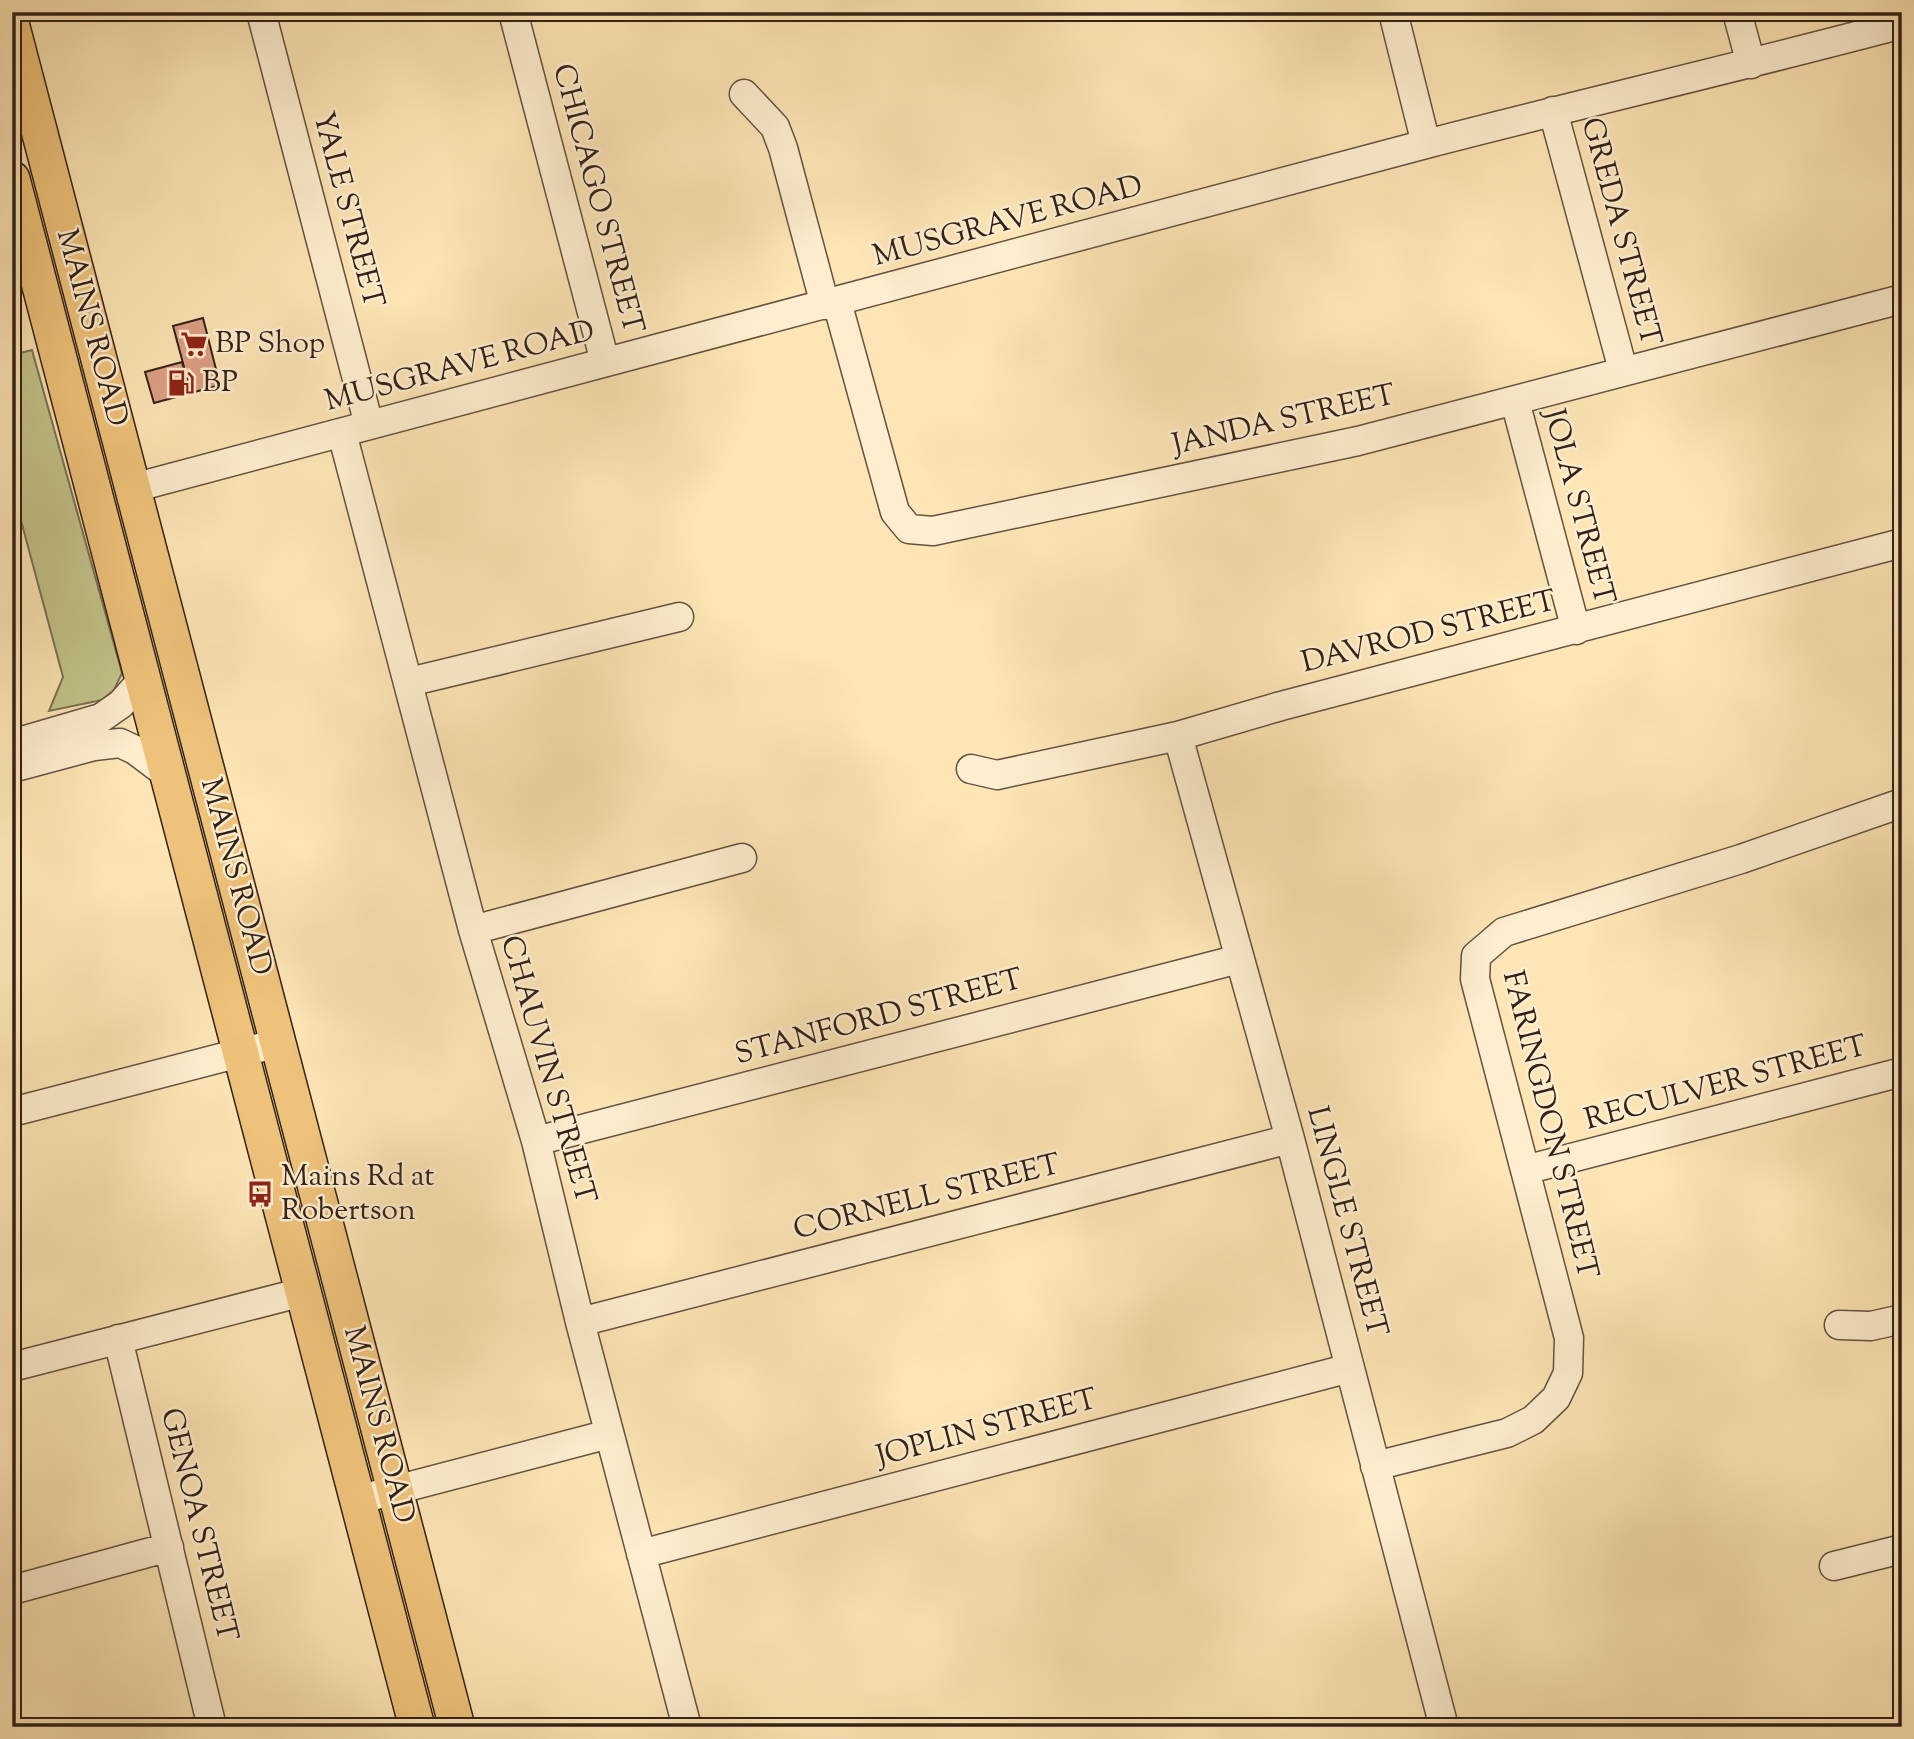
<svg xmlns="http://www.w3.org/2000/svg" width="1914" height="1739" viewBox="0 0 1914 1739" font-family="'Sorts Mill Goudy',serif">
  <style>
    .green { fill: #c3c38b; stroke: #7a7252; stroke-width: 2 }
    .building { fill: #de9f85; stroke: #322119; stroke-width: 2 }
    .lines { fill: none; stroke-linecap: round; stroke-linejoin: round }
    .minor-casing { stroke: #655240; stroke-width: 31 }
    .major-casing { stroke: #322119; stroke-width: 38 }
    .path { stroke: #322119; stroke-width: 3.5; stroke-dasharray: 5 3.5; stroke-linecap: butt }
    .minor { stroke: #feeecf; stroke-width: 28 }
    .major { stroke: #eec27a; stroke-width: 35 }
    .labels { text-anchor: middle; dominant-baseline: central; stroke-width: 5; stroke-linejoin: round; paint-order: stroke }
    .street-label { font-size: 30px; fill: #322119; stroke: #feeecf }
    .poi-label { font-size: 30px; fill: #322119; stroke: #feeecf; text-anchor: start }
  </style>
  <rect width="100%" height="100%" fill="#fde5b5"/>
  <filter id="stains"><feTurbulence type="fractalNoise" baseFrequency=".00286" numOctaves="4"/><feColorMatrix values="0 0 0 0 .2 0 0 0 0 .09 0 0 0 0 .02 0 0 0 .5 -.17"/></filter>
  <radialGradient id="worn" r=".72"><stop offset=".6" stop-color="#630" stop-opacity="0"/><stop offset="1" stop-color="#630" stop-opacity=".3"/></radialGradient>
  <path class="green" d="M32,350l90,323 -8,17 -12,10 -53,11 14,-34 -51,-190v-132z"/>
  <path class="building" d="M203,318l17,67 -29,8 -18,-67z
    M182,362l9,31 -37,10 -9,-31z"/>
  <g class="lines">
    <g class="minor-casing">
      <path id="minor" d="M261,12l108,413
        M513,12l92,350
        M1393,12l33,132
        M1737,12l14,52
        M744,94l31,33 8,21 42,157
        M1553,111l70,259
        M837,302l58,210 14,17 24,2 425,-90 544,-142
        M1515,401l61,229
        M342,433l131,497 63,211 44,181 107,405
        M133,488l1293,-344c158,-41 318,-78 476,-120
        M409,682l270,-65
        M1178,736l112,403 154,588
        M12,744l89,-26 20,-14 22,-25
        M12,768l82,-22 26,-3 15,7 32,24
        M971,769l26,6 181,-39 103,-30 621,-163
        M473,930l269,-72
        M12,1112l266,-69
        M536,1141l703,-182
        M1525,1170l377,-98
        M580,1322l710,-183
        M1839,1325l32,1 31,-7
        M118,1339l94,388
        M12,1367l291,-75
        M1375,1466l132,-33 26,-13 23,-22 12,-25 1,-35 -94,-359 1,-23 28,-24 237,-73 161,-56
        M357,1500l252,-66
        M641,1554l709,-186
        M1834,1566l68,-17
        M12,1590l157,-43"/>
    </g>
    <g class="major-casing">
      <path id="major" d="M12,27l445,1700
        M12,179l405,1548"/>
    </g>
    <path class="path" d="M12,695l6,22"/>
    <use href="#minor" class="minor"/>
    <use href="#major" class="major"/>
  </g>
  <defs>
    <g id="supermarket-bare" transform="scale(2.1)"><path d="M-6-5.5h2.5l.6 2H6L4.5 2H-2.5L-4.4-4H-6ZM-1.5 3.2a1.3 1.3 0 1 0 .1 0ZM3 3.2a1.3 1.3 0 1 0 .1 0Z" fill="#8f2418" stroke="#feeecf" stroke-width="2.5" paint-order="stroke"/></g>
    <g id="fuel-bare" transform="scale(2.1)"><path d="M-5.5-6h7V0h2V4h1.3V-2.5L3-4.5l.8-.8L6-3V5H2.5V1h-1V6h-7ZM-4.2-4.7v3.2H.2V-4.7Z" fill="#8f2418" stroke="#feeecf" stroke-width="2.5" paint-order="stroke"/></g>
    <g id="bus-bare" transform="scale(2.1)"><path d="M-5-6H5V4H4V6H2V4H-2V6H-4V4H-5ZM-3.5-4V0h7V-4ZM-3.5 1.2v1.5H-2V1.2ZM2 1.2v1.5H3.5V1.2Z" fill="#8f2418" stroke="#feeecf" stroke-width="2.5" paint-order="stroke"/></g>
  </defs>
  <g fill-rule="evenodd">
    <use href="#supermarket-bare" x="194" y="344"/>
    <use href="#fuel-bare" x="181" y="383"/>
    <use href="#bus-bare" x="260" y="1194"/>
  </g>
  <g class="labels">
    <g class="street-label">
      <text transform="translate(597 199) rotate(75)">CHICAGO STREET</text>
      <text transform="translate(347 210) rotate(75)">YALE STREET</text>
      <text transform="translate(1008 222) rotate(-15)">MUSGRAVE ROAD</text>
      <text transform="translate(1620 232) rotate(75)">GREDA STREET</text>
      <text transform="translate(91 328) rotate(75)">MAINS ROAD</text>
      <text transform="translate(460 367) rotate(-15)">MUSGRAVE ROAD</text>
      <text transform="translate(1284 421) rotate(-13)">JANDA STREET</text>
      <text transform="translate(1578 507) rotate(75)">JOLA STREET</text>
      <text transform="translate(1429 633) rotate(-14)">DAVROD STREET</text>
      <text transform="translate(235 877) rotate(75)">MAINS ROAD</text>
      <text transform="translate(879 1018) rotate(-15)">STANFORD STREET</text>
      <text transform="translate(547 1070) rotate(74)">CHAUVIN STREET</text>
      <text transform="translate(1726 1084) rotate(-15)">RECULVER STREET</text>
      <text transform="translate(1549 1125) rotate(76)">FARINGDON STREET</text>
      <text transform="translate(927 1198) rotate(-14)">CORNELL STREET</text>
      <text transform="translate(1346 1222) rotate(75)">LINGLE STREET</text>
      <text transform="translate(378 1425) rotate(75)">MAINS ROAD</text>
      <text transform="translate(987 1429) rotate(-15)">JOPLIN STREET</text>
      <text transform="translate(198 1525) rotate(76)">GENOA STREET</text>
    </g>
    <g class="poi-label">
      <text x="215" y="344">BP Shop</text>
      <text x="202" y="383">BP</text>
      <text x="281" y="1177">Mains Rd at<tspan x="281" dy="34">Robertson</tspan></text>
    </g>
  </g>
  <rect width="1914" height="1739" fill="none" stroke="#fde5b5" stroke-width="42"/>
  <rect x="14" y="14" width="1886" height="1711" fill="none" stroke="#322119" stroke-width="3.5"/>
  <rect x="21" y="21" width="1872" height="1697" fill="none" stroke="#322119" stroke-width="2"/>
  <rect width="100%" height="100%" filter="url(#stains)"/>
  <rect width="100%" height="100%" fill="url(#worn)"/>
</svg>
